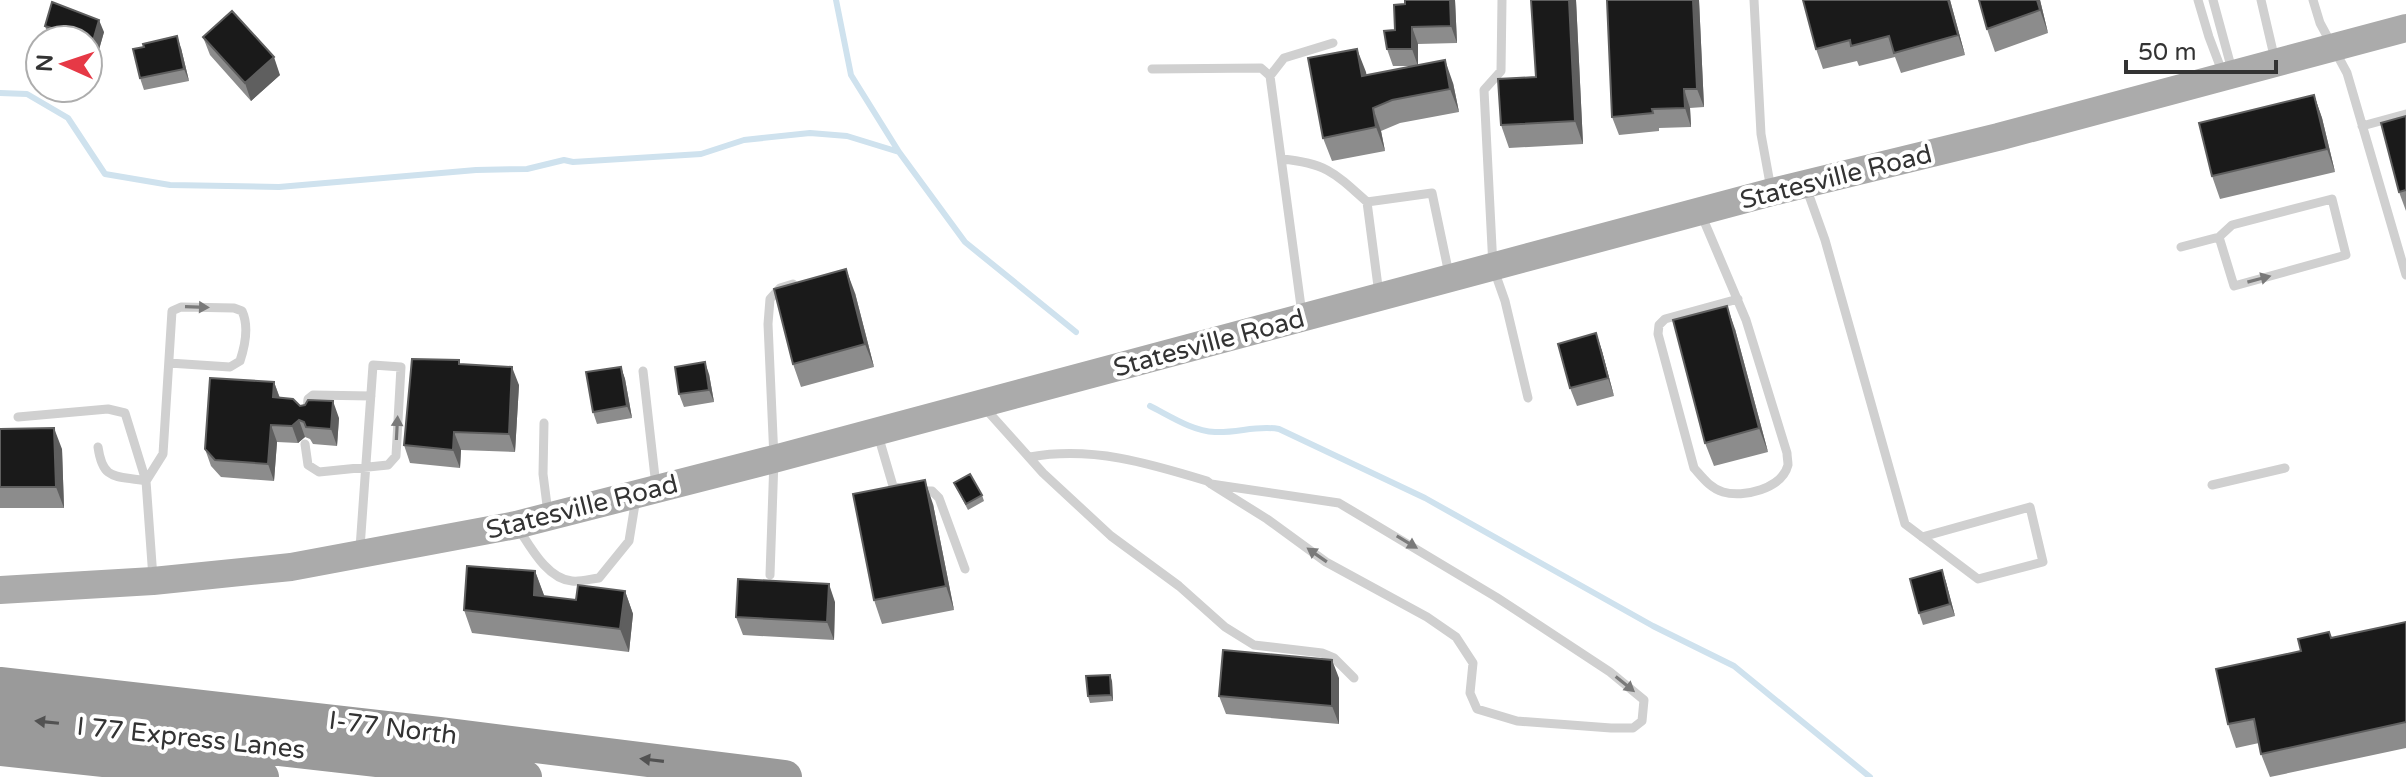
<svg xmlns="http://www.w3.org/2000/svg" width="2406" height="777" viewBox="0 0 2406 777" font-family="'Varela Round',sans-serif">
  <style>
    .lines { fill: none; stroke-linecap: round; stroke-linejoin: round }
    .stream { stroke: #cfe2ee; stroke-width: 6 }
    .service { stroke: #d0d0d0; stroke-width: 9 }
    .primary { stroke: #ababab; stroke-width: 28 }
    .motorway { stroke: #9a9a9a; stroke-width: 34 }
    .wall { fill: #8c8c8c }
    .shaded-wall { fill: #5f5f5f }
    .building { fill: #1a1a1a; stroke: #5f5f5f; stroke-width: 2 }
    .oneway { fill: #7a7a7a }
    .oneway2 { fill: #525252 }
    .labels { text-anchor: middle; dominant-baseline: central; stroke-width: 8; stroke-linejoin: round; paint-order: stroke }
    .street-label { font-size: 26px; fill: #333; stroke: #fff }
  </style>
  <rect width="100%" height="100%" fill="#fff"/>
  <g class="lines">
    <path class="stream" d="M836,0l15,75 48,77 66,90 111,90
      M0,93l27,1 41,24 37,56 65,11 109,2 197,-17 51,-1 37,-9 9,2 128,-8 43,-14 66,-7 37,3 52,16
      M1150,406c20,10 42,25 65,26 23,1 42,-7 64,-3l146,69 228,128 81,40 136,111"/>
    <path class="service" d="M1502,0l-1,71 -17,19 9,177 12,34 23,97
      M1754,0l7,134 10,55
      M2198,0l11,37 14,37
      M2213,0l19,70
      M2261,0l14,60
      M2313,0l7,23 27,50 59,202
      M1152,69l109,-1 9,8 32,238
      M1270,76l14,-18 49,-15
      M2362,126l44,-12
      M1282,159c44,4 53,14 85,43
      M1806,187l19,53 80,284 73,55 65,-17 -13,-55 -108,30
      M1701,214l45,106 41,133c0,4 1,8 1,12 -6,24 -45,33 -65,27 -13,-4 -20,-14 -29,-24l-36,-134 1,-9 6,-6 73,-20
      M2181,247l38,-10 13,-12 100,-26 14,56 -112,31 -15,-49
      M1379,294l-12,-92 65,-9 17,81
      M643,371l13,115
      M983,406l60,67 68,63 68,50 46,41 29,18 68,8 12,5 20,20
      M307,411l1,-12 5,-4 58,1
      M18,417l90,-8 17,4 21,68c-30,-6 -43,1 -48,-34
      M544,423l-1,51 5,39
      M878,435l15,51 11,3
      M305,444l3,21 11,7 69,-7 8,-9 5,-89 -28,-2 -13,183
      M1030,457c62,-11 118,6 177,24l4,3 56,35 59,43 101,55 29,20 17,26 -3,30 7,16 40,12 94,7h22l9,-7 2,-21 -34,-28 -114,-75 -157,-94 -128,-19
      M2212,485l73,-17
      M919,491h13l7,7 26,71
      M518,528c12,18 29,51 54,53 9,1 18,-2 27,-3l30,-37 7,-43
      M770,575l4,-116 -6,-135 2,-25 10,-11 13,-4
      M153,578l-7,-97 17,-27 9,-143 9,-4 53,1 8,3c7,15 3,35 -2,50l-10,6 -61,-4"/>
    <path class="primary" d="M0,590l153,-9 138,-14 225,-42 258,-66 998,-267 226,-55 408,-109"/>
    <path class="motorway" d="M0,684l439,50 346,43
      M0,717l525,60
      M0,749l262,28"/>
  </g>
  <path class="wall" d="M1455,0l2,43 -39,1v21l35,18 6,29 -59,11 -19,8 4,20 -53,10 -9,-23 43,-66v3l47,-9h-20l-6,-17 8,-19z
    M1531,0h45l7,144 -74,4 -8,-23 35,-48z
    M1699,0l5,107 -14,1 1,19 -32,1v3l-40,4 -7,-18z
    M1803,0h147l15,55 -64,18 -6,-16 -36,9 -2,-5 -34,8 -7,-20z
    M2040,0l8,33 -53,19 -8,-23z
    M45,26l59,6 -6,21 -10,-3v-10h-32l-7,-2z
    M203,37l77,38 -29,26 -41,-46z
    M144,47l37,1 8,33 -45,9 -4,-12z
    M2314,95l8,23 13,54 -115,27 -8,-23z
    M2406,116v95l-7,-19z
    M855,293l19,74 -73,20 -8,-23z
    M1735,329l33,123 -54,14 -9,-23z
    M1596,333l6,18 12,45 -37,10 -7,-18z
    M461,364l58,21 -4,67 -54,-2 -1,18 -50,-5 -6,-18z
    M621,367l4,12 7,39 -35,6 -4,-12z
    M709,374l5,28 -30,5 -5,-13z
    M274,382l6,16 20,8 39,12 -2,28 -24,-2 -3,-5 -5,-2 -7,6 -21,-1 -3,39 -53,-4 -10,-11 -6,-17z
    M0,429l62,20 2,59h-64z
    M954,483l28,12 2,6 -16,9z
    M933,504l21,106 -72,14 -8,-24z
    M1942,570l4,12 9,34 -32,9 -4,-12z
    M535,571l9,25 32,4 49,-9 8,23 -4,38 -157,-19 -8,-23z
    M835,602l-1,38 -91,-5 -7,-18z
    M2406,622v126l-136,29 -9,-23 -2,-11 -23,5 -8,-24 73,-73 30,-13z
    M1339,678v46l-113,-10 -7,-18z
    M1112,681l1,20 -23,2 -2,-7z"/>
  <path class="shaded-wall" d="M1450,0h5l2,43 -6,-17z
    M1569,0h7l7,144 -8,-23z
    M1693,0h6l5,107 -7,-18z
    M1948,0h2l15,55 -7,-20z
    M2037,0h3l8,33 -8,-23z
    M99,20l5,12 -6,21 -5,-12z
    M1412,27l6,17v22l-6,-17z
    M177,36l4,12 8,33 -5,-12z
    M1357,49l9,23 5,27 -9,-23z
    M274,57l6,18 -29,26 -6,-18z
    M1445,60l8,23 6,29 -9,-23z
    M1684,89l6,19 1,19 -6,-19z
    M2314,95l8,23 13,54 -8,-23z
    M1373,108l8,23 4,20 -9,-24z
    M846,269l9,24 19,74 -9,-23z
    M1727,306l8,23 33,123 -9,-24z
    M1596,333l6,18 12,45 -6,-18z
    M705,362l4,12 5,28 -5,-12z
    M512,367l7,18 -4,67 -6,-18z
    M621,367l4,12 7,39 -5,-12z
    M274,382l6,17 -7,-2z
    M333,401l6,17 -2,28 -6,-17z
    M299,420l6,17 -7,6 -6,-17z
    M271,425l6,17 -3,39 -6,-17z
    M54,428l8,21 2,59 -8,-21z
    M454,432l7,18 -1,18 -7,-18z
    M925,480l8,24 21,106 -8,-24z
    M1942,570l4,12 9,34 -5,-12z
    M535,571l9,24 -1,23 -9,-23z
    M829,584l6,18 -1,38 -7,-18z
    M625,591l8,23 -4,38 -9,-23z
    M1332,660l7,18v46l-7,-18z
    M1110,675l2,6 1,20 -2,-6z"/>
  <path class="building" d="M1405,0h45l1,26 -39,1v22h-25l-3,-18 11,-1 -1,-25 11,-1z
    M1531,0h38l6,121 -74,4 -3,-46 38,-2z
    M1607,0h86l4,89h-13l1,19 -33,1 1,4 -41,4z
    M1803,0h145l10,35 -64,18 -5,-17 -38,10 -1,-6 -34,9z
    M1979,0h58l3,10 -53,19z
    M52,2l47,18 -6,21 -48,-15z
    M232,11l42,46 -29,26 -42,-46z
    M177,36l7,33 -44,9 -7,-29 11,-2 -1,-3z
    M1357,49l5,27 83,-16 5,29 -58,11 -19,8 3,19 -53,11 -15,-80z
    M2314,95l13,54 -115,27 -13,-53z
    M2406,116v74l-7,2 -18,-69z
    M846,269l19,75 -72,20 -19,-75z
    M1727,306l32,122 -54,15 -32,-123z
    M1596,333l12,45 -38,10 -12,-44z
    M412,359l47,1v4l53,3 -3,67 -55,-2 -1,18 -49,-5z
    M705,362l4,28 -30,4 -4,-27z
    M621,367l6,39 -34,6 -7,-40z
    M210,378l64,4 -1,15 20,2 7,7 5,-1 3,-5 25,1 -2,28 -25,-2 -2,-5 -5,-2 -7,6 -21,-1 -3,39 -53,-4 -10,-11z
    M54,428l2,59h-56v-58z
    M970,474l12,21 -16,9 -12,-21z
    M925,480l21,106 -72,14 -21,-106z
    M467,566l68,5 -1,24 42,5 2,-15 47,6 -5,38 -156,-19z
    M1942,570l8,34 -31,9 -9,-34z
    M738,579l91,5 -2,38 -91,-5z
    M2406,622v100l-145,32 -7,-35 -26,5 -12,-55 85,-18 -3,-12 31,-7 2,6z
    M1223,650l109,10v46l-113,-10z
    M1110,675l1,20 -23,1 -2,-20z"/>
  <defs><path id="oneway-solid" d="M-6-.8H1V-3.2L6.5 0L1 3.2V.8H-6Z" transform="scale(2)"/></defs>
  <g class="oneway">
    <use href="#oneway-solid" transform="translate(2259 279) rotate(-15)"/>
    <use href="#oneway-solid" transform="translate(197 307) rotate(2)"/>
    <use href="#oneway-solid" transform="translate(397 428) rotate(-87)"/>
    <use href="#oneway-solid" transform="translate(1407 542) rotate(31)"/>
    <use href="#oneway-solid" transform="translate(1317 555) rotate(-145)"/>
    <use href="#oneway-solid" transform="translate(1625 684) rotate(39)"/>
  </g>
  <g class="oneway2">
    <use href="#oneway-solid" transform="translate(47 722) rotate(-174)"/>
    <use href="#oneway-solid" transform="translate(652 760) rotate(-173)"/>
  </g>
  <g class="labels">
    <g class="street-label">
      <text transform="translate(1836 177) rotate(-14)">Statesville Road</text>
      <text transform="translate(1209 343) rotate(-15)">Statesville Road</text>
      <text transform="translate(582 507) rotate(-14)">Statesville Road</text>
      <text transform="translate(393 728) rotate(7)">I-77 North</text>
      <text transform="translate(191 738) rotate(6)">I 77 Express Lanes</text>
    </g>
  </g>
  <g transform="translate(64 64) rotate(273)"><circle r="38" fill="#ffffff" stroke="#adadad" stroke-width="2"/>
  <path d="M0-6L14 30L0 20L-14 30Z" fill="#e63946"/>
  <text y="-12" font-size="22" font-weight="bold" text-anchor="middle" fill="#333333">N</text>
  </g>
  <path d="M2126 60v12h150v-12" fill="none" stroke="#333333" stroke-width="4"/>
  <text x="2138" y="60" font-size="24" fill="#333333" stroke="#ffffff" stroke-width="6" paint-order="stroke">50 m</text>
</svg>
